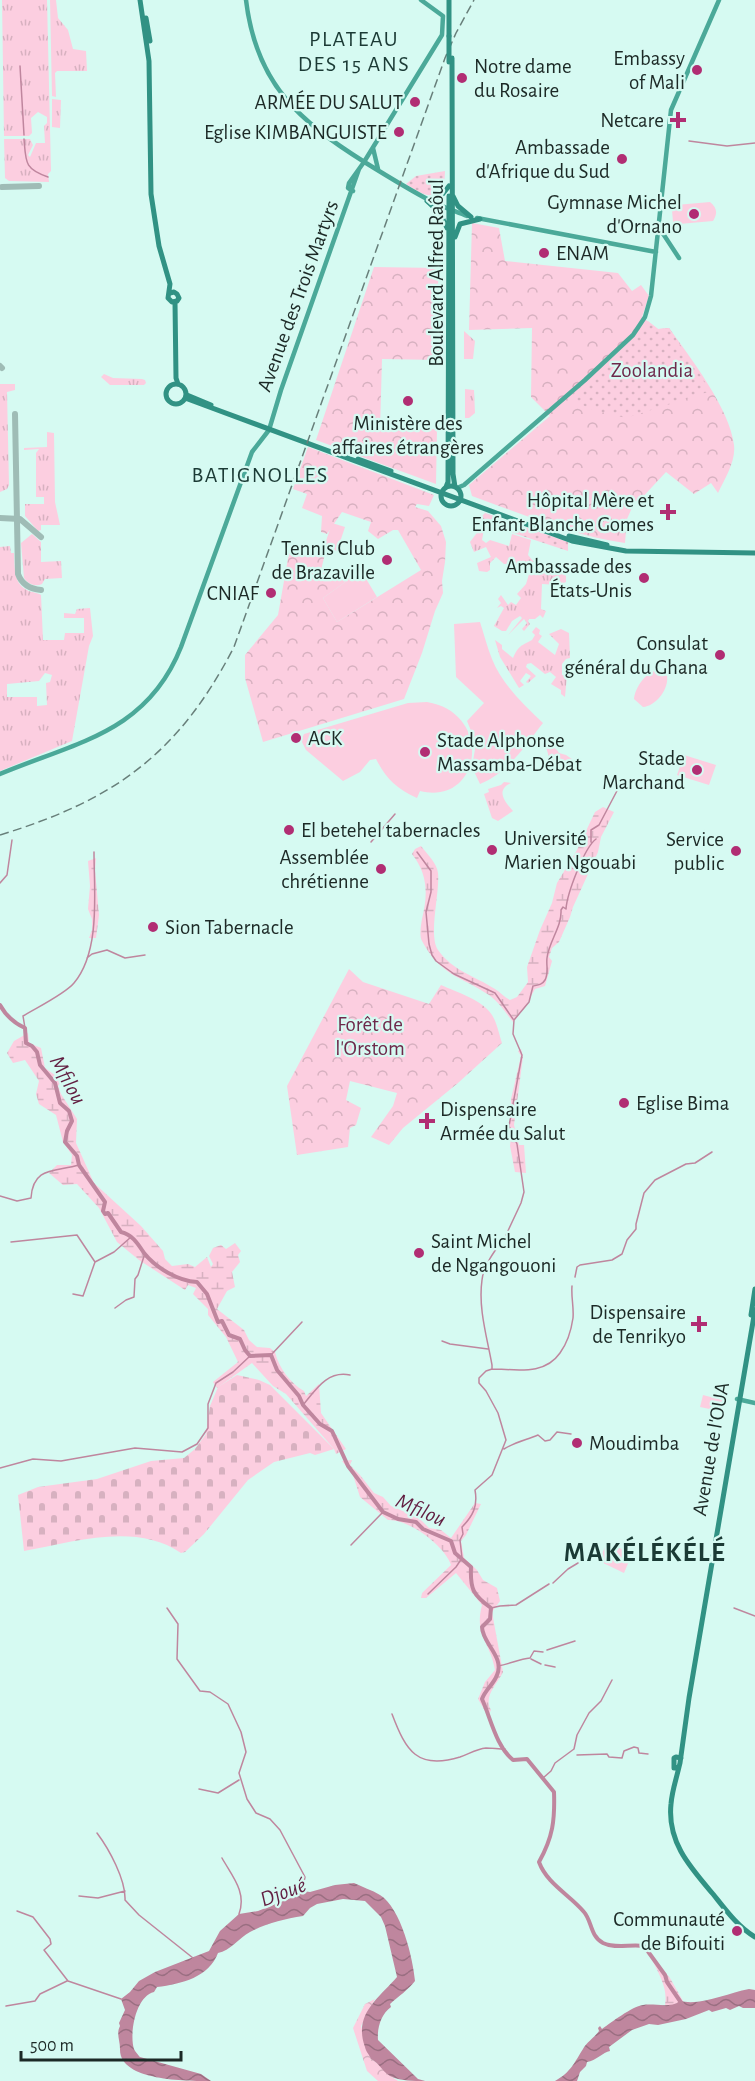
<svg xmlns="http://www.w3.org/2000/svg" width="755" height="2081" viewBox="0 0 755 2081" font-family="'Alegreya Sans',sans-serif">
  <style>
    .grass { fill: url(#grass-tufts); fill-rule: evenodd }
    .forest { fill: url(#forest-crowns) }
    .wetland { fill: url(#wetland-marsh) }
    .cemetery { fill: url(#cemetery-stones) }
    .park { fill: url(#park-dots) }
    .garden { fill: #fccee0 }
    .water { fill: url(#water-waves) }
    .lines { fill: none; stroke-linecap: round; stroke-linejoin: round }
    .stream { stroke: #bf869e; stroke-width: 1.5 }
    .river { stroke: #bf869e; stroke-width: 4 }
    .taxiway { stroke: #9fbcb6; stroke-width: 6 }
    .secondary { stroke: #4ba999; stroke-width: 4.5 }
    .primary { stroke: #319284; stroke-width: 5 }
    .rail { stroke: #687f7a; stroke-width: 1.5; stroke-dasharray: 9 4.5; stroke-linecap: butt }
    .primary-bridge { stroke: #319284; stroke-width: 5 }
    .poi-dot { fill: #b12d73; stroke: #d6faf2; stroke-width: 2 }
    .labels { text-anchor: middle; dominant-baseline: central; stroke-width: 4.5; stroke-linejoin: round; paint-order: stroke }
    .poi-label { font-size: 21px; fill: #1c2926; stroke: #d6faf2; text-anchor: end }
    .street-label { font-size: 21px; fill: #1c2926; stroke: #d6faf2 }
    .park-label { font-size: 21px; fill: #6e294b; stroke: #d6faf2 }
    .neighbourhood-label { font-size: 22px; letter-spacing: 1.5px; fill: #1b3a35; stroke: #d6faf2 }
    .water-label { font-size: 22px; font-style: italic; fill: #611d40; stroke: #d6faf2 }
    .district-label { font-size: 27px; font-weight: bold; letter-spacing: 1.5px; fill: #1b3a35; stroke: #d6faf2 }
  </style>
  <defs>
    <pattern id="grass-tufts" width="24" height="20" patternUnits="userSpaceOnUse" patternTransform="scale(1.5)"><rect width="24" height="20" fill="#fccee0"/><path d="M3 7l-1-3M5 7V3M7 7l1-3M15 17l-1-3M17 17v-4M19 17l1-3" fill="none" stroke="#d7b1c0"/></pattern>
    <pattern id="forest-crowns" width="20" height="18" patternUnits="userSpaceOnUse" patternTransform="scale(1.5)"><rect width="20" height="18" fill="#fccee0"/><path d="M2 6a3 3 0 1 1 6 0M12 15a3 3 0 1 1 6 0" fill="none" stroke="#d7b1c0"/></pattern>
    <pattern id="wetland-marsh" width="20" height="14" patternUnits="userSpaceOnUse" patternTransform="scale(1.5)"><rect width="20" height="14" fill="#fccee0"/><path d="M1 5h8M5 5V1M11 12h8M15 12V8" fill="none" stroke="#d7b1c0"/></pattern>
    <pattern id="cemetery-stones" width="16" height="16" patternUnits="userSpaceOnUse" patternTransform="scale(1.5)"><rect width="16" height="16" fill="#fccee0"/><path d="M2 7V4a2 2 0 0 1 4 0v3zM10 15v-3a2 2 0 0 1 4 0v3z" fill="#d7b1c0"/></pattern>
    <pattern id="park-dots" width="8" height="8" patternUnits="userSpaceOnUse" patternTransform="scale(1.5)"><rect width="8" height="8" fill="#fccee0"/><path d="M2 2h.1M6 6h.1" fill="none" stroke="#d7b1c0" stroke-width="1.8" stroke-linecap="round"/></pattern>
    <pattern id="water-waves" width="16" height="10" patternUnits="userSpaceOnUse" patternTransform="scale(1.5)"><rect width="16" height="10" fill="#bf869e"/><path d="M0 5q4-4 8 0t8 0" fill="none" stroke="#9a6e81"/></pattern>
  </defs>
  <rect width="100%" height="100%" fill="#d6faf2"/>
  <path class="grass" d="M2,0h45l4,171 -3,3 1,8 -40,-1 -4,-3 -1,-39h26l3,6 -5,10 2,2 6,-14h9l-1,-17 3,-3v-6l-9,-5 -7,6 1,15 -3,3h-25z
    M50,0h6l2,18 10,12 5,19 13,2 1,20h-30l-2,2 1,24 -4,-1z
    M52,99l9,1 -1,28 -8,-1z
    M464,331l11,10 -2,18h-9z
    M104,374l9,4 29,1 3,1 1,3 -2,2h-34l-9,-8z
    M0,384h15v6l-8,2 2,93 -2,4 -7,3z
    M465,389l9,1 1,23 -6,5h-4z
    M47,432l7,1 1,69 5,23h-19v5l-3,1 -13,-15v-12h19v-7h-8v-44l3,-4 -15,1v-2l23,-1z
    M484,529l-2,11 4,3 4,-3 19,6 3,-12 19,6 -3,15 6,7h-6l-9,10 -10,-8h-5l-8,-7 -6,6v7l-3,2 -8,-1 -2,-8 14,-6 -5,-10 -12,5 -4,-10 9,-12z
    M32,534l9,8v20l20,-1 1,17 -17,1 -3,5c-7,3 -14,0 -18,-6l-3,-35z
    M10,546l1,7h3c1,14 -1,30 13,37 5,3 10,2 14,5l2,45h21l1,-7h19v-15h-20v-5l11,1 2,-5 13,-1 3,28 -4,10 -17,95 -72,30v-224zM45,673l7,2 -2,7 -4,1 1,22 -10,1v-9h-30v-13l32,-3z
    M558,567l8,9v6l-7,3 -17,-1 -1,25 5,2 -3,7 -3,-3 -5,4h-6l-1,2 2,3 -6,7 -2,-2 5,-6 -3,-4 -16,16 14,-17 -2,-2 -8,5 -6,10h-4l-8,-5 10,-18 -3,-2 -4,2 4,-5 -3,-4 3,-4 7,10 3,-3 5,3 5,-7 -4,-4 9,-10 4,-13h21z
    M536,627l4,3 -1,4 3,2 -4,6 17,13 4,-11 -10,-10 12,-5 8,4 1,25 -4,1 -4,5v11h5l-2,22 -4,-3v-4l-10,-6 5,-7 -6,-5 -5,2 -14,-11 -4,1 -1,3 10,9 -8,7 -2,-1 5,-6 -5,-3 -6,8 4,4 -5,3 -19,-31 -5,-17 7,5v4l11,9c6,-13 8,-12 19,-18l3,-5 -3,-3z
    M548,743l9,7 2,3 7,2 9,6 -18,4 -8,-8 -4,-13z
    M504,782l7,1c-16,7 -6,19 2,28l-15,10 -6,-3 -8,-24 5,-2 -1,-3 13,-4z"/>
  <path class="forest" d="M472,223l27,5 6,33 113,12 14,18 9,-6 8,11 -7,21 16,12 11,-1c21,29 61,81 65,117 2,16 -9,33 -16,48l-7,-10 -17,11 -28,-22 -27,29h-4l-8,18 -2,24c-52,-7 -103,-29 -153,-47l-3,-11 81,-69 -19,-19 1,-69 -63,2z
    M374,267l64,1 1,92 -57,-1 -2,71 57,-1 -1,55 -120,-44z
    M308,447l126,48 -5,11 -12,-2 -2,3 13,4 13,15 5,16 -1,20 -3,19 1,12 -8,18 -13,42 -18,46 -141,43 -18,-64v-23l33,-40 12,-68 21,2 14,5 -4,16 34,5 -32,23 14,24 84,-52 -23,-40h-5l-15,9 -10,-8 3,-9 -29,-10 -15,22 -6,-2 1,-16 -20,-8 5,-14 -14,-5z
    M349,969l14,13 66,22 12,-19c15,7 42,15 51,30 5,8 7,19 10,28l-44,40 -55,45 -14,17 -18,-8 22,-31 4,-13 -47,-12 -4,19 15,8 -5,17 -6,3 -2,19 -51,8 -10,-69z
    M375,1999l-14,27 10,33c11,6 16,16 27,22h-20l-11,-10 -14,-43 12,-24z"/>
  <path class="wetland" d="M603,807l11,5 -13,25 -3,15 -25,55 -3,10 -11,25 -7,6 -3,9 3,4 -7,25 -10,3 -10,18 -12,15c-8,-10 -14,-20 -24,-27 -29,-19 -49,-20 -67,-54 -3,-5 -1,-16 0,-22 6,-24 6,-45 -10,-65l3,-5 6,-3c6,8 16,17 17,27 2,20 -10,62 0,77 15,21 37,26 57,39 5,3 9,8 15,11l7,-3 11,-15 -1,-15 13,-37 12,-27 5,-20 20,-33 18,-38z
    M96,858l-1,12 4,45 -3,23h-7l3,-8v-11l-4,-10 2,-23 -2,-25z
    M28,1033l1,10 12,5 4,20 17,12 -4,6 3,8 16,25 -1,24 18,40 47,43 22,25 2,8 7,7 16,-2 7,3 12,-10 4,10 2,-3 -4,-8 4,-8 8,-3 5,4 9,-6 6,8 -3,4 2,7 -8,10 3,15 -8,4 -10,18 27,21 5,10 8,7 13,1 5,4c4,16 15,31 29,39l2,5 13,-12 2,29 25,36 -10,5 -2,-5 -48,-55 -13,-8 -21,-23 -35,25 -4,-6 25,-20 -12,-25 -18,-22v-6l-15,-15 3,-6 -8,-3 -3,5 -46,-30 -22,-18 -18,-34 -22,-24 -14,1 -14,-12 8,-8h14l1,-10 -9,-13 -7,-27 -17,-11 -3,-10 3,-13 -14,-21 -12,3 -6,-10 7,-12z
    M521,1049l2,8 -9,68 5,20h5l2,28 -11,-1 -5,-26 1,-9 -3,-10 3,-10v-18l10,-43 -3,-5z
    M352,1460l-2,5 10,10 14,18 9,4 8,9 28,12 10,10 12,2 10,8 24,-35 6,1 -15,31 -5,6 3,17 13,12 6,10 14,8 3,13 -8,11 11,60c-6,13 -20,24 -12,38l-3,6 -10,-17 7,-17 10,-12c-5,-29 -21,-34 -13,-65l-26,-32 -30,25h-5l1,-5 29,-28c-6,-19 -42,-46 -63,-45l-28,-23 -7,-22 -11,-14z
    M654,1958l16,20 13,23 -13,5 -5,-1c3,-17 -6,-31 -13,-45z"/>
  <path class="cemetery" d="M237,1375l22,5 11,5 64,64 -19,6 -5,-2 -36,9 -26,18 -44,54 -19,18 -4,1c-45,-31 -107,-11 -157,-2l-6,-56 20,-8 59,-8 54,-18 33,-3 11,-9 11,-15 4,-28 8,-19z"/>
  <path class="park" d="M445,171l-1,18c-13,13 -25,3 -38,-5l10,-8z
    M648,321l10,8 11,-1 42,63 -85,27 -33,-8 -25,-12 46,-43z
    M485,513l83,29v9l-91,-30z"/>
  <path class="garden" d="M710,202c7,6 8,11 3,19l-34,3 -6,-2 -1,-12 4,-5z
    M332,523l13,4 -8,24 -13,-4z
    M362,572l15,25 -40,25 -14,-24 32,-23z
    M480,622c4,12 7,25 12,37 10,25 31,45 51,64 -19,24 -34,49 -63,61l-8,-17 4,-24 -9,-22 17,-18 -28,-26 -2,-53z
    M657,670l10,6c2,13 -11,30 -24,31l-9,-8c1,-11 11,-26 23,-29z
    M427,702c67,11 55,104 -7,89l-3,7c-20,-9 -31,-19 -41,-39l-6,1 -10,12 -17,9 -37,-31 -5,-10 3,-6 104,-31z
    M684,755l32,10 -7,20 -32,-10z
    M703,1395l19,5 -3,11 -19,-4z
    M607,1542l25,12 -8,19 -25,-12z"/>
  <path class="water" d="M354,1883c8,4 18,7 26,12 21,13 33,63 35,86 -7,9 -16,15 -25,23l1,3c-10,7 -14,21 -13,33l40,39 7,2c-11,0 -25,0 -35,-5 -8,-5 -10,-12 -19,-17 -2,-5 -5,-7 -6,-12 -12,-33 14,-49 32,-70l-12,-51 -4,-9 -16,-16 -22,-2 -26,5 -7,4 -7,8c-19,3 -36,7 -53,16 -11,6 -20,19 -32,21 -9,24 -36,31 -61,34l-3,5c-18,4 -25,41 -20,57 0,1 5,7 6,8l61,17 10,7c-25,0 -92,0 -91,-32 0,-9 -4,-15 0,-23l-1,-3 6,-13 -4,-11 9,-7 9,-11 16,-9 54,-21 11,-20 19,-17 19,-3 33,-13 11,-7 8,1 25,-7z
    M749,1989l6,1v18h-12l-4,-2 -9,4 -4,-2 -14,4 -3,-2 -23,9 -28,6 -9,-1 -17,6 -23,17 1,4c-7,1 -14,10 -23,11l-1,4 -6,6 -3,9h-22c16,-9 19,-18 28,-32 3,-6 12,-12 16,-18l-1,-3 2,-2 2,3c10,-7 29,-22 41,-24 13,-2 26,4 37,-4 22,5 47,-8 69,-12z"/>
  <g class="lines">
    <path class="stream" d="M20,66l4,69
      M24,139c2,23 0,30 24,38
      M689,141l38,5 28,-3
      M371,842l24,-28
      M591,842v-12l8,-5 20,-38
      M417,852l14,19v21l-5,20 3,32 3,11 4,6 18,13 41,19 18,26
      M0,883l7,-8 5,-35
      M87,958l5,-4 15,-4 18,8 20,-3
      M25,1028l-2,-12c13,-8 42,-22 51,-33 27,-32 20,-92 20,-131
      M0,1196l17,5 14,-3c2,-32 24,-26 48,-33
      M506,1235l15,-32 3,-11 -7,-48 -8,-18 13,-71 -9,-21 1,-14 15,-18 4,-16c5,-1 9,-1 12,-6 4,-7 1,-15 2,-22 2,-17 15,-31 14,-48l2,-3 3,2c1,-15 18,-61 30,-70
      M11,1242l66,-7 18,27
      M575,1277l2,-10 3,-2 32,-5 10,-6 5,-14 9,-11v-5l8,-31 11,-13 31,-16 9,-1 17,-11
      M73,1294l10,2 12,-34 19,-10 17,-15
      M115,1308l11,-8 8,-3 1,-18 3,-4 7,-22
      M442,1341l8,3 38,5
      M271,1355l31,-33
      M492,1369c24,0 52,7 68,-16 8,-11 11,-21 13,-35 1,-11 -2,-21 -1,-32
      M303,1405c13,-16 25,-35 47,-30
      M504,1449c11,-7 22,-9 34,-14l7,6 5,-1 7,-8 14,2
      M0,1468l33,-9 28,2 74,-13 47,4 15,-8 11,-16v-24l8,-21 17,-11 17,-16
      M351,1545l32,-33
      M553,1583l15,-14 10,-6
      M428,1594l28,-27 6,-9 -2,-18 3,-6 -1,-7c11,-11 16,-21 13,-37l17,-15 14,-35 -8,-27 -12,-22 -7,-8v-5l7,-7 6,-2v-4c-5,-28 -14,-57 -10,-85 1,-14 14,-31 22,-42
      M167,1608l11,16 -1,35 23,32 10,1 18,12 13,28 5,20 -7,21 8,26 9,14 14,6 10,11 25,47 -3,14
      M491,1608l9,-2 16,-1 33,-21
      M734,1608l21,8
      M547,1650l28,-9
      M531,1659l10,5
      M545,1665l10,2
      M498,1666c12,-2 21,-7 32,-8l4,-7 9,1
      M392,1714c14,37 25,56 68,43 9,-3 16,-8 26,-9 6,0 13,1 19,1
      M577,1755l30,-1 2,3 13,1 2,-7 10,-4 4,1 1,5 9,1
      M543,1778l8,-7 4,-8 19,-14 3,-14 12,-22 12,-12 11,-21
      M199,1789l19,4 21,-13
      M97,1833c12,16 29,47 28,67l14,15 54,43
      M222,1858c10,18 25,34 17,56
      M79,1896l19,2 27,-7
      M17,1911l16,6 17,22 1,5 -7,6 24,31 53,18
      M6,2006l29,-5 5,-7 27,-13"/>
    <path class="river" d="M0,1005c6,11 14,18 25,23l1,15 6,3 5,6 3,13 15,18 5,20 9,8 3,10 -5,10 -2,11 12,14 2,9 26,37 -2,9 2,3 3,-1 13,19c12,3 17,12 23,21 12,15 34,28 53,29l10,12 11,28 4,-1 7,14 11,4 5,11 5,6 21,-1 6,15 22,26 4,9 17,19 12,7 16,35 35,46 15,7 18,3 7,7 28,12 4,12 16,14c-1,22 2,28 20,41l-1,11 -8,8c0,16 23,30 15,48 -3,9 -12,15 -15,24 9,20 14,47 31,61l14,-1 27,33c1,28 -1,45 -15,70 8,22 31,33 45,50 8,9 6,24 19,31 12,6 27,1 41,3l21,29 2,7 15,22"/>
    <path class="taxiway" d="M2,187l37,-1
      M0,366l2,2
      M15,414l3,160c4,11 12,15 23,16
      M0,518l20,1 21,18"/>
    <path class="secondary" d="M246,0c10,84 53,121 120,163 21,13 42,26 63,37 13,7 26,11 38,16
      M373,148l5,21
      M353,191l-5,-3 1,-5 15,-21 78,-127 1,-19 -22,-16
      M477,218l179,34
      M658,226l21,32
      M457,488l7,-3 121,-105 48,-45 12,-18 6,-21 20,-186 48,-110
      M0,774c76,-32 147,-41 181,-127l71,-195 17,-22 12,-40 78,-221
      M737,1399l18,4"/>
    <path class="primary" d="M140,0l9,61 2,133 8,52 11,38 -2,14 4,4 5,-1 2,-3 -2,-4 -3,-2 -4,1
      M146,18l4,23
      M449,36v-36
      M452,58l1,416 2,13
      M453,196l5,10 13,11
      M428,200l13,-4 8,-10
      M427,201l13,12 7,15
      M455,237l5,-13 20,-5
      M175,302l1,76 2,6
      M166 394a10 10 0 1 1 20 0a10 10 0 1 1-20 0Z
      M187,395l24,10
      M185,398l387,143 54,10 129,2
      M358,459l33,12
      M441 496a10 10 0 1 1 20 0a10 10 0 1 1-20 0Z
      M446,487l2,-5 1,-286
      M569,536l38,9
      M751,1315l4,-26
      M681,1758l-5,-1 -2,1v10l5,-1 1,-4 9,-65 66,-388
      M679,1767c-3,13 -7,24 -8,37 -4,38 19,63 42,90 12,15 25,33 42,43"/>
    <path class="rail" d="M0,835c114,-35 178,-80 234,-188l211,-589 11,-25 18,-33"/>
    <path class="primary-bridge" d="M449,62v-26"/>
  </g>
  <g class="poi-dot">
    <circle cx="697" cy="70" r="6"/>
    <circle cx="462" cy="78" r="6"/>
    <circle cx="415" cy="102" r="6"/>
    <path d="M675 111h6v6h6v6h-6v6h-6v-6h-6v-6h6z"/>
    <circle cx="399" cy="132" r="6"/>
    <circle cx="622" cy="159" r="6"/>
    <circle cx="694" cy="214" r="6"/>
    <circle cx="544" cy="253" r="6"/>
    <circle cx="408" cy="401" r="6"/>
    <path d="M665 503h6v6h6v6h-6v6h-6v-6h-6v-6h6z"/>
    <circle cx="387" cy="560" r="6"/>
    <circle cx="644" cy="578" r="6"/>
    <circle cx="271" cy="593" r="6"/>
    <circle cx="720" cy="655" r="6"/>
    <circle cx="296" cy="738" r="6"/>
    <circle cx="425" cy="752" r="6"/>
    <circle cx="697" cy="770" r="6"/>
    <circle cx="289" cy="830" r="6"/>
    <circle cx="492" cy="850" r="6"/>
    <circle cx="736" cy="851" r="6"/>
    <circle cx="381" cy="869" r="6"/>
    <circle cx="153" cy="927" r="6"/>
    <circle cx="624" cy="1103" r="6"/>
    <path d="M424 1112h6v6h6v6h-6v6h-6v-6h-6v-6h6z"/>
    <circle cx="419" cy="1253" r="6"/>
    <path d="M696 1315h6v6h6v6h-6v6h-6v-6h-6v-6h6z"/>
    <circle cx="577" cy="1443" r="6"/>
    <circle cx="737" cy="1931" r="6"/>
  </g>
  <g class="labels">
    <g class="poi-label">
      <text x="685" y="58">Embassy<tspan x="685" dy="24">of Mali</tspan></text>
      <text x="474" y="66" text-anchor="start">Notre dame<tspan x="474" dy="24">du Rosaire</tspan></text>
      <text x="403" y="102">ARMÉE DU SALUT</text>
      <text x="664" y="120">Netcare</text>
      <text x="387" y="132">Eglise KIMBANGUISTE</text>
      <text x="610" y="147">Ambassade<tspan x="610" dy="24">d'Afrique du Sud</tspan></text>
      <text x="682" y="202">Gymnase Michel<tspan x="682" dy="24">d'Ornano</tspan></text>
      <text x="556" y="253" text-anchor="start">ENAM</text>
      <text x="408" y="423" text-anchor="middle">Ministère des<tspan x="408" dy="24">affaires étrangères</tspan></text>
      <text x="654" y="500">Hôpital Mère et<tspan x="654" dy="24">Enfant Blanche Gomes</tspan></text>
      <text x="375" y="548">Tennis Club<tspan x="375" dy="24">de Brazaville</tspan></text>
      <text x="632" y="566">Ambassade des<tspan x="632" dy="24">États-Unis</tspan></text>
      <text x="259" y="593">CNIAF</text>
      <text x="708" y="643">Consulat<tspan x="708" dy="24">général du Ghana</tspan></text>
      <text x="308" y="738" text-anchor="start">ACK</text>
      <text x="437" y="740" text-anchor="start">Stade Alphonse<tspan x="437" dy="24">Massamba-Débat</tspan></text>
      <text x="685" y="758">Stade<tspan x="685" dy="24">Marchand</tspan></text>
      <text x="301" y="830" text-anchor="start">El betehel tabernacles</text>
      <text x="504" y="838" text-anchor="start">Université<tspan x="504" dy="24">Marien Ngouabi</tspan></text>
      <text x="724" y="839">Service<tspan x="724" dy="24">public</tspan></text>
      <text x="369" y="857">Assemblée<tspan x="369" dy="24">chrétienne</tspan></text>
      <text x="165" y="927" text-anchor="start">Sion Tabernacle</text>
      <text x="636" y="1103" text-anchor="start">Eglise Bima</text>
      <text x="440" y="1109" text-anchor="start">Dispensaire<tspan x="440" dy="24">Armée du Salut</tspan></text>
      <text x="431" y="1241" text-anchor="start">Saint Michel<tspan x="431" dy="24">de Ngangouoni</tspan></text>
      <text x="686" y="1312">Dispensaire<tspan x="686" dy="24">de Tenrikyo</tspan></text>
      <text x="589" y="1443" text-anchor="start">Moudimba</text>
      <text x="725" y="1919">Communauté<tspan x="725" dy="24">de Bifouiti</tspan></text>
    </g>
    <g class="street-label">
      <text transform="translate(436 273) rotate(-90)">Boulevard Alfred Raôul</text>
      <text transform="translate(298 296) rotate(-70)">Avenue des Trois Martyrs</text>
      <text transform="translate(711 1449) rotate(-80)">Avenue de l'OUA</text>
    </g>
    <g class="park-label">
      <text x="652" y="370">Zoolandia</text>
      <text x="370" y="1024">Forêt de<tspan x="370" dy="24">l'Orstom</tspan></text>
    </g>
    <g class="neighbourhood-label">
      <text x="354" y="39">PLATEAU<tspan x="354" dy="25">DES 15 ANS</tspan></text>
      <text x="260" y="475">BATIGNOLLES</text>
    </g>
    <g class="water-label">
      <text transform="translate(68 1080) rotate(61)">Mfilou</text>
      <text transform="translate(421 1510) rotate(24)">Mfilou</text>
      <text transform="translate(283 1892) rotate(-20)">Djoué</text>
    </g>
    <g class="district-label">
      <text x="645" y="1552">MAKÉLÉKÉLÉ</text>
    </g>
  </g>
  <path d="M21 2051v9h160v-9" fill="none" stroke="#1c2926" stroke-width="3"/>
  <text x="30" y="2051" font-size="18" fill="#1c2926" stroke="#d6faf2" stroke-width="4.5" paint-order="stroke">500 m</text>
</svg>
